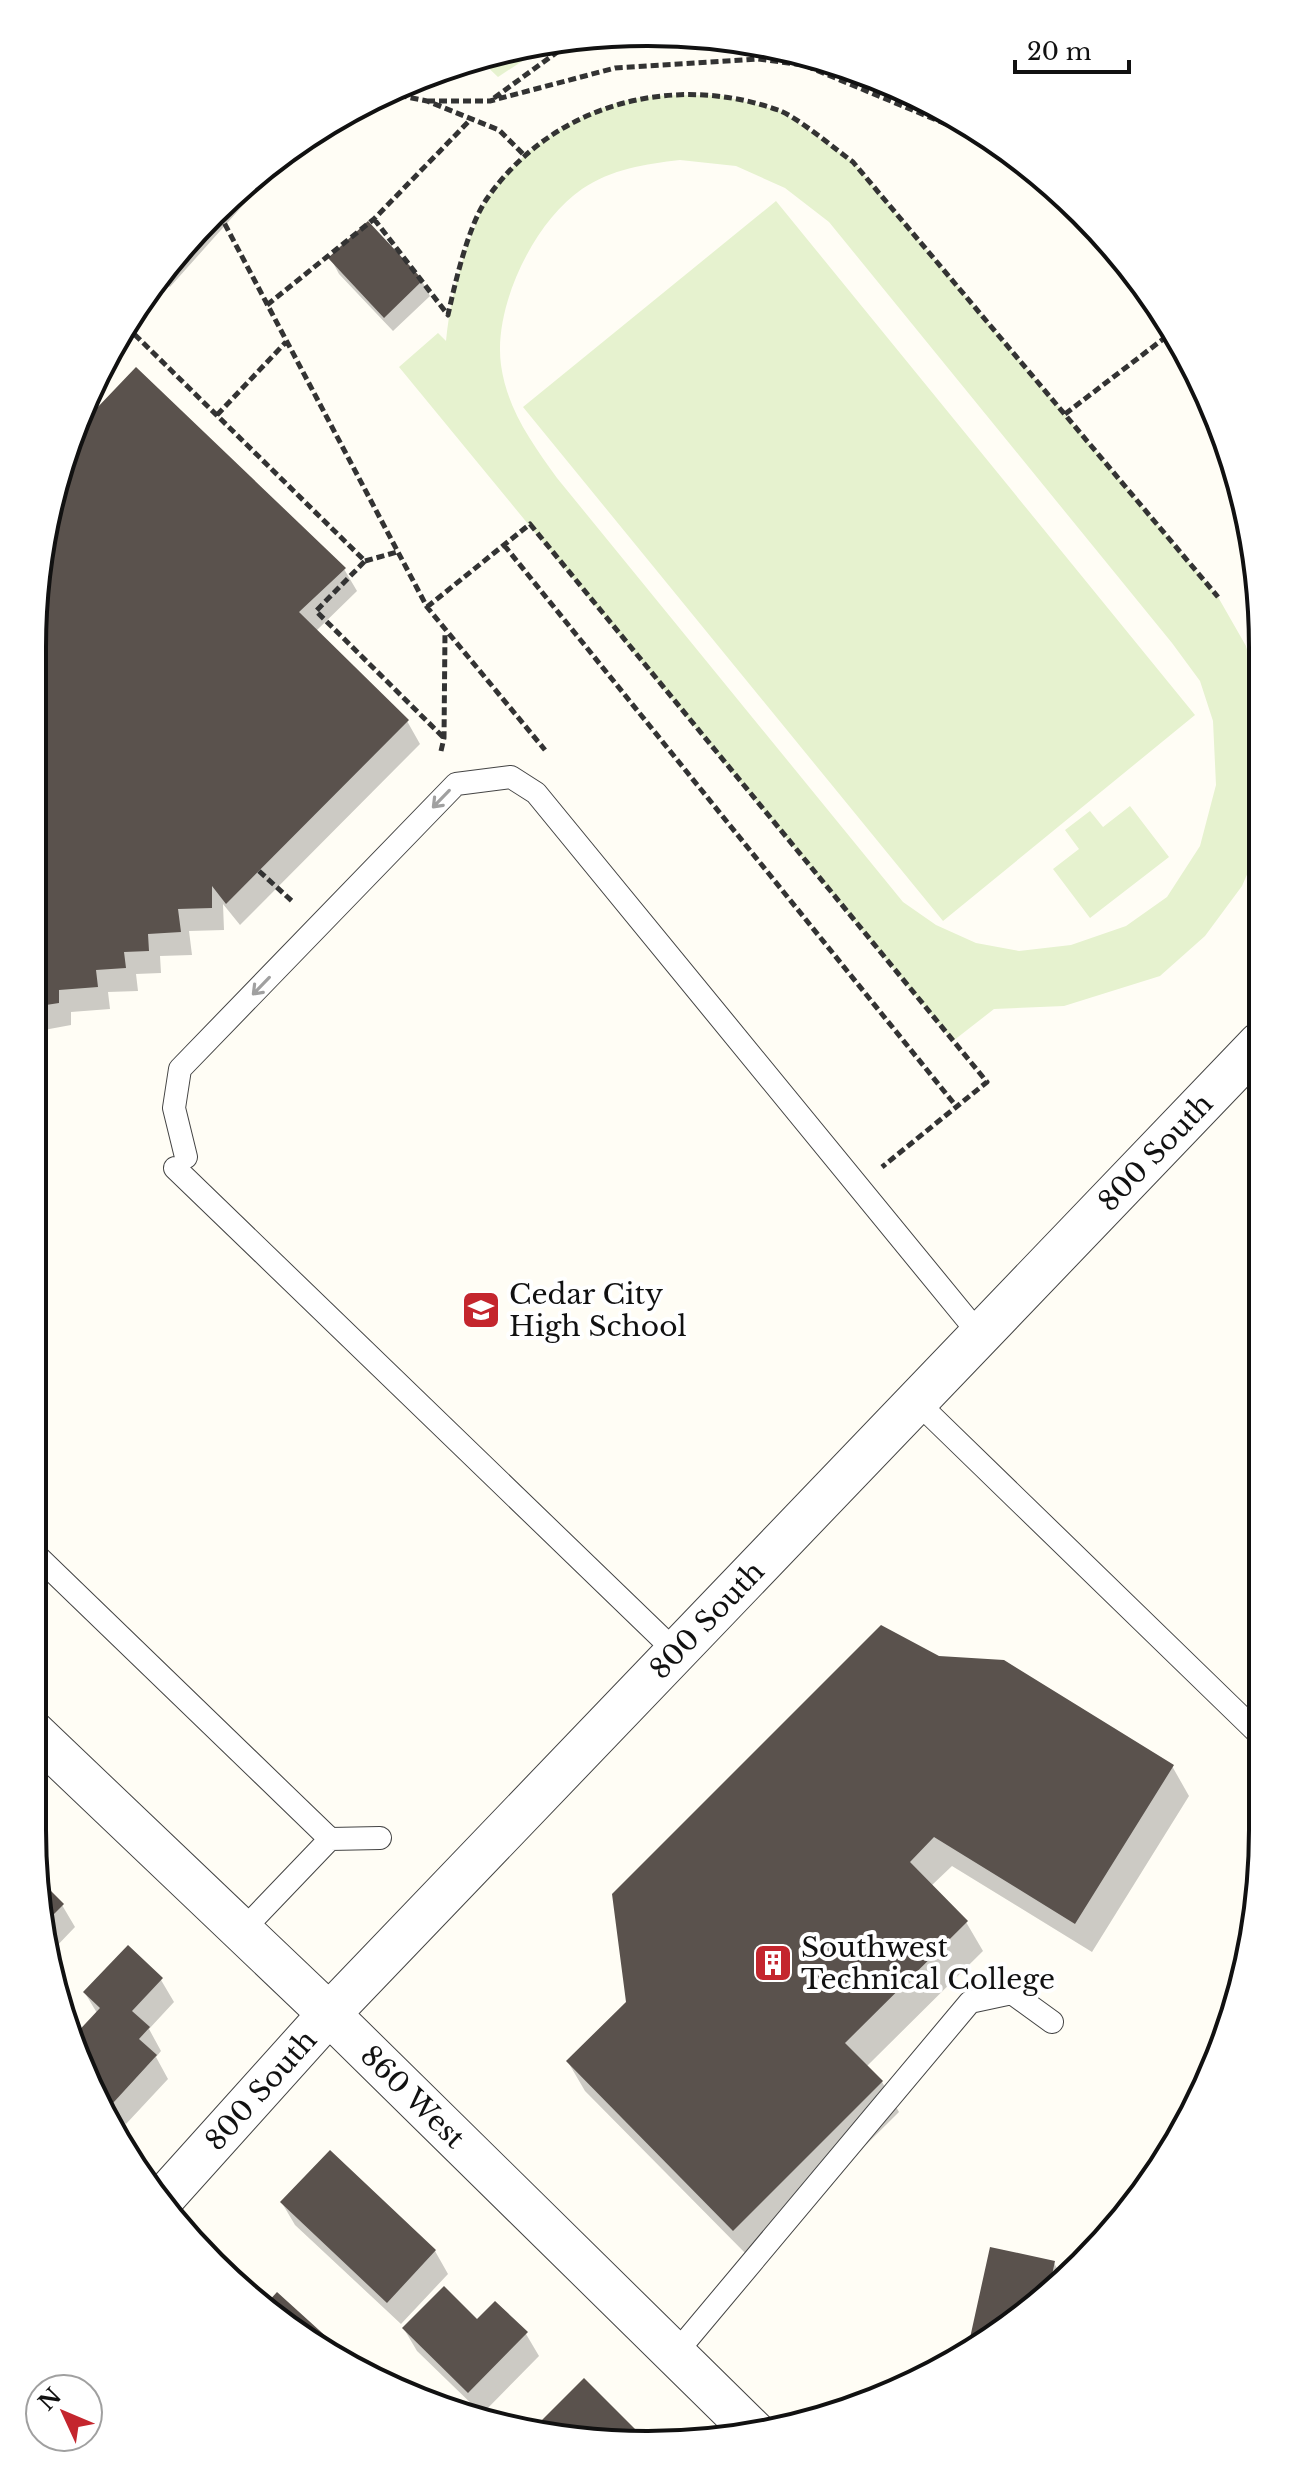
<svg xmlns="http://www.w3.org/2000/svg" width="1295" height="2477" viewBox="0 0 1295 2477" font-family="'Libre Baskerville',serif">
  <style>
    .pitch { fill: #e6f2cf; fill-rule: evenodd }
    .shadow { fill: #0003 }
    .building { fill: #5a524d }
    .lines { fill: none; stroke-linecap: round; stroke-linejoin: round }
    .service-casing { stroke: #444; stroke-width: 24 }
    .minor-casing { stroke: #444; stroke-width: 44 }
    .path { stroke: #333; stroke-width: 5; stroke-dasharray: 8 4; stroke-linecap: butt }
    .service { stroke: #fff; stroke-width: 22 }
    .minor { stroke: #fff; stroke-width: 42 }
    .oneway { stroke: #a0a0a0 }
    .labels { text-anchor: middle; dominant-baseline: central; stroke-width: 8; stroke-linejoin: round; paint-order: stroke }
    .street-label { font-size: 28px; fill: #111; stroke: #fff }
    .poi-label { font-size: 28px; fill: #111; stroke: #fff; text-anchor: start }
    .rim { fill: none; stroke: #111; stroke-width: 4 }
  </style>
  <rect width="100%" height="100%" fill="#fffdf5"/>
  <path class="pitch" d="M546,42l-13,12 -35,23 -20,-19z
    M719,95l62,16 72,51 365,435 28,49 12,39 1,162 -17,39 -37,50 -45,40 -96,30 -70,3 -41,32 -554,-674 39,-34 8,8c4,-40 13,-76 28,-112 4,-10 7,-20 12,-29 35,-52 97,-95 160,-103 24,-3 49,-1 73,-2zM680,160l56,6 49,22 44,34 343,421 28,38 13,40 3,64 -16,61 -33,51 -41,29 -55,19 -52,6 -43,-8 -40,-18 -33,-23 -346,-424c-25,-35 -50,-69 -56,-113 -8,-59 33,-143 81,-176 30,-20 63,-25 98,-29z
    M776,201l419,514 -252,206 -420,-514z
    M1130,806l39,51 -79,61 -37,-49 26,-20 -14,-19 25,-19 13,16z"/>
  <path class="shadow" d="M296,146l-126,141 -13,-10 85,-93z
    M368,224l54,57 8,15 -37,35 -54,-57 -8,-15z
    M344,569l13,22 -41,40 91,90 13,23 -180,181 -17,-21 1,26 -35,1 3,24 -32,1 1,17 -25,1 2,17 -30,1 2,17 -39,3v13l-27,5 -11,-12v-410z
    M938,1658l234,108 17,30 -97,156 -140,-86 -21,20 35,36 17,29 -117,116 16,15 17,30 -148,147 -166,-168 -17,-29 60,-60z
    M41,1884l21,21 13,22 -23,24z
    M161,1980l13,22 -25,27 12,22 -5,6 12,22 -42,45 -19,-18 -35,-65 25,-28 -12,-20z
    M282,2203l153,48 13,23 -47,50 -106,-99z
    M1054,2263l9,16 -93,66z
    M477,2322l49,12 13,22 -57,58 -65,-63 -13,-22z"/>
  <path class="building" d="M368,221l55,59 -39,38 -56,-60z
    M136,367l210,201 -47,44 110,108 -183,184 -14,-18v22l-34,1 3,23 -33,2 1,17 -25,1 2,16 -30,2 2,17 -39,3v13l-26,4v-399l20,-120 21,-56z
    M881,1625l58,31 65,4 170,105 -99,159 -141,-87 -24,25 58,59 -123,122 38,38 -150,150 -167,-170 60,-59 -14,-108z
    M40,1880l24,24 -17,17z
    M128,1945l35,33 -31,33 18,16 -11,12 18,16 -44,48 -15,-14 -27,-50 29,-31 -17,-16z
    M330,2150l106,100 -49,53 -107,-101z
    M990,2247l65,14 -6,28 -81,58z
    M444,2286l33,33 18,-18 33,31 -60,61 -66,-65z
    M277,2292l74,67 -2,2 -43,-19 -40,-38z
    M584,2378l61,61 -112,-10z"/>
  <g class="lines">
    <g class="service-casing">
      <path id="service" d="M186,1157l-12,-49 6,-39 276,-285 55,-7 25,16 444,542
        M175,1168l501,484
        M916,1401l345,335
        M32,1551l298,288 50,-1
        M242,1931l88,-92
        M675,2354l295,-352 42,-9 40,29"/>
    </g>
    <g class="minor-casing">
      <g id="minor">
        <path id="s1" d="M32,1731l297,283 426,419"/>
        <path id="s2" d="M159,2203l170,-189 930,-970"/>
      </g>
    </g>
    <path class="path" d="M387,93l40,8 72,29 25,25
      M494,98l84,-61
      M427,101h63l125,-33 143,-9 46,6 159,66 100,64
      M219,213l208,394 118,143
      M374,219l74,96c7,-32 20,-88 38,-115 65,-95 185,-128 292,-90 18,6 57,39 75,52l365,435
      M156,278l100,-104
      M267,305l107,-86 98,-101
      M126,326l239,235 -49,50 128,127
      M1065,414l106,-81
      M217,415l69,-73
      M504,545l452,561
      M365,561l32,-9
      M427,607l103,-83 457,558 -105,85
      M441,751l3,-13 1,-106
      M259,871l34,31"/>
    <use href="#service" class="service"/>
    <use href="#minor" class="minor"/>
  </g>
  <defs><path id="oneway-shaft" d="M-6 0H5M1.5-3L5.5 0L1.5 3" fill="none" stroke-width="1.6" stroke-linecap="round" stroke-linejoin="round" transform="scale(2)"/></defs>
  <g class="oneway">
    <use href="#oneway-shaft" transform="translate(441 799) rotate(134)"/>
    <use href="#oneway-shaft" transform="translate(261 986) rotate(134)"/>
  </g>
  <defs>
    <g id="school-square" transform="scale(2)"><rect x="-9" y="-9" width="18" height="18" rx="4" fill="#c4262e" stroke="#fff"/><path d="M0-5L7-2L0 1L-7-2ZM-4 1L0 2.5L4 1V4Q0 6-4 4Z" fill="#fff"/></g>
    <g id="building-square" transform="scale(2)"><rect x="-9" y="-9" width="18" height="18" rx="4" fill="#c4262e" stroke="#fff"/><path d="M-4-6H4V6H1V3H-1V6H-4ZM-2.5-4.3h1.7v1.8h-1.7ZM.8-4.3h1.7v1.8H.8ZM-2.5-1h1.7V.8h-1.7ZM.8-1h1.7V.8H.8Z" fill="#fff"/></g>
  </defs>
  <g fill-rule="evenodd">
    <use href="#school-square" x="481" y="1310"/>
    <use href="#building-square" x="773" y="1963"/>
  </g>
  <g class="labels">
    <g class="street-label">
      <text stroke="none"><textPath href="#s2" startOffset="1448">800 South</textPath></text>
      <text stroke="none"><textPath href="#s2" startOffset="800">800 South</textPath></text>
      <text stroke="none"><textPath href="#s2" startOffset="152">800 South</textPath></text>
      <text stroke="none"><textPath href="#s1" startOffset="528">860 West</textPath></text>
    </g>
    <g class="poi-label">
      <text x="509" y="1294">Cedar City<tspan x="509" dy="32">High School</tspan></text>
      <text x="801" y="1947">Southwest<tspan x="801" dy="32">Technical College</tspan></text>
    </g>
  </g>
  <path d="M0 0H1295V2477H0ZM647 46H648A601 601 0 0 1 1249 647V1830A601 601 0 0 1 648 2431H647A601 601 0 0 1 46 1830V647A601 601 0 0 1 647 46Z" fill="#fff" fill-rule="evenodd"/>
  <path class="rim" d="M647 46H648A601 601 0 0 1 1249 647V1830A601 601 0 0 1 648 2431H647A601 601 0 0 1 46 1830V647A601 601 0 0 1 647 46Z"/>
  <g transform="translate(64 2413) rotate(314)"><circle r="38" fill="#ffffff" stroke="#a0a0a0" stroke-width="2"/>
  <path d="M0-6L14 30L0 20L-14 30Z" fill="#c4262e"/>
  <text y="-12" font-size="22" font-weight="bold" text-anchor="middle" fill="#111111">N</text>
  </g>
  <path d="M1015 60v12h114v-12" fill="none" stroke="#111111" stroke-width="4"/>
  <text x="1027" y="60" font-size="24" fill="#111111" stroke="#ffffff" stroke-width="6" paint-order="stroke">20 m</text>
</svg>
